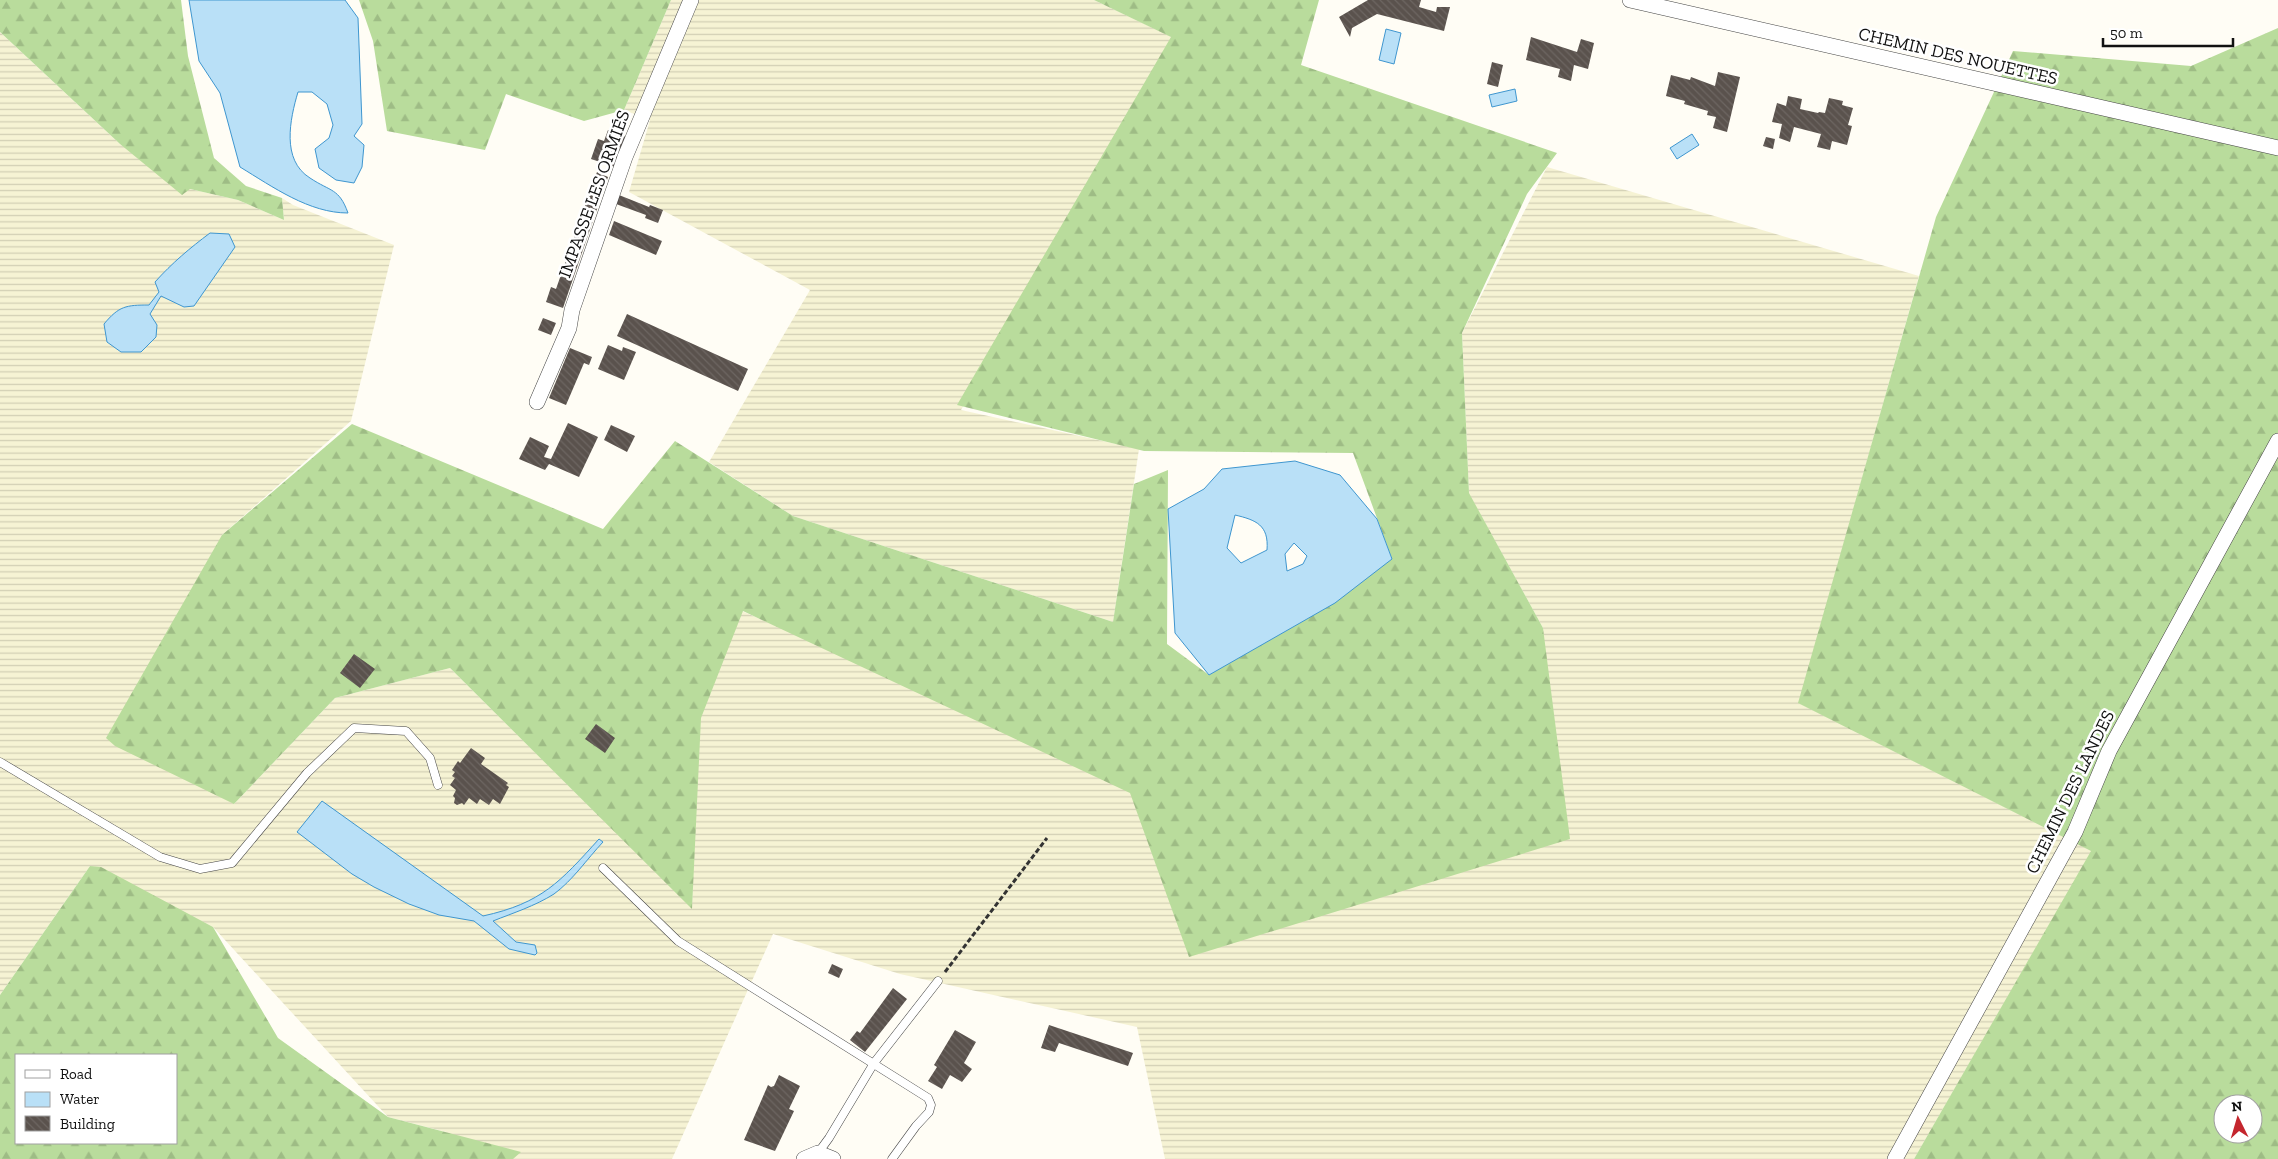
<svg xmlns="http://www.w3.org/2000/svg" width="2278" height="1159" viewBox="0 0 2278 1159" font-family="'Zilla Slab',serif">
  <style>
    .farmland { fill: url(#farmland-rules) }
    .forest { fill: url(#forest-firs); fill-rule: evenodd }
    .water { fill: #b9e0f7; stroke: #3f96cf; fill-rule: evenodd }
    .building { fill: url(#building-back-hatch) }
    .lines { fill: none; stroke-linecap: round; stroke-linejoin: round }
    .lane-casing { stroke: #444; stroke-width: 9 }
    .street-casing { stroke: #444; stroke-width: 16 }
    .path { stroke: #333; stroke-width: 3; stroke-dasharray: 5 2.5; stroke-linecap: butt }
    .lane { stroke: #fff; stroke-width: 8 }
    .street { stroke: #fff; stroke-width: 15 }
    .labels { text-anchor: middle; dominant-baseline: central; stroke-width: 5; stroke-linejoin: round; paint-order: stroke }
    .street-label { font-size: 18px; fill: #111; stroke: #fff }
  </style>
  <defs>
    <pattern id="farmland-rules" width="6" height="5" patternUnits="userSpaceOnUse" patternTransform="scale(1.25)"><rect width="6" height="5" fill="#f6f3d4"/><path d="M0 2.5h6" fill="none" stroke="#d2cfb5"/></pattern>
    <pattern id="forest-firs" width="22" height="20" patternUnits="userSpaceOnUse" patternTransform="scale(1.25)"><rect width="22" height="20" fill="#b9dc9c"/><path d="M5 1l3.5 6h-7zM16 11l3.5 6h-7z" fill="#9ebc85"/></pattern>
    <pattern id="building-back-hatch" width="6" height="6" patternUnits="userSpaceOnUse" patternTransform="scale(1.25)"><rect width="6" height="6" fill="#5a524d"/><path d="M-1 5l2 2M0 0l6 6M5-1l2 2" fill="none" stroke="#6d6662"/></pattern>
  </defs>
  <rect width="100%" height="100%" fill="#fffdf5"/>
  <path class="farmland" d="M671,0h423l78,37 -211,373 178,39 -26,173 -320,-106 -84,-54 101,-172 -181,-98 21,-72 -26,-10z
    M0,32l120,112 70,45 48,11 46,20 -2,-22 11,7 101,40 -43,176 -129,114 12,269 101,-106 115,-30 242,240 5,-193 45,-104 387,170 414,-153 -74,-134 -7,-161 85,-166 372,109 -120,427 293,148 -178,308h-749l-28,-132 -237,-53 -127,-40 -101,225h-212l-14,-27 -58,-15 -175,-190 -123,-61 -90,129z"/>
  <path class="forest" d="M0,0h181l7,56 26,102 32,28 36,12 2,22 -46,-20 -48,-11 -8,6 -62,-51 -120,-112z
    M359,0h312l-47,110 -40,11 -78,-27 -21,56 -98,-19 -14,-90z
    M1094,0h225l-18,65 256,88 -30,41 -65,139 7,160 74,135 27,211 -381,118 -59,-164 -387,-182 -42,107 -9,191 -242,-241 -115,30 -101,106 -119,-58 -9,-8 116,-203 130,-111 251,105 72,-88 118,75 320,106 21,-138 34,-14 -1,174 42,31 183,-116 -39,-106 -209,-2 -187,-46 214,-368z
    M2278,28v1131h-364l177,-308 -293,-148 138,-486 77,-166 178,15zM2223,1104h30v30h-30z
    M90,866l11,1 112,60 65,111 110,79 133,35 -8,7h-513v-164zM16,1055h160v88h-160z"/>
  <path class="water" d="M189,0h156l13,18 4,106 -8,12 10,9 -2,22 -8,16 -18,-3 -17,-12 -4,-19 14,-11 4,-13 -6,-21 -15,-12h-14c-8,27 -17,68 12,86 21,14 29,10 38,35 -39,0 -75,-26 -108,-46l-20,-74 -21,-32z
    M1386,29l15,4 -7,31 -15,-4z
    M1515,89l2,12 -25,6 -3,-12z
    M1692,134l7,11 -22,14 -7,-11z
    M210,233l19,1 6,13 -41,59 -10,1 -23,-11 -11,18 7,11 -1,12 -15,15h-20l-14,-10 -3,-18c15,-18 22,-19 45,-19l10,-13 -4,-10c17,-19 35,-34 55,-49z
    M1295,461l45,14 37,44 15,40 -57,44 -126,72 -34,-42 -7,-124 36,-20 18,-20zM1235,515c21,5 34,10 32,35l-26,13 -14,-15zM1294,543l13,13 -4,8 -16,7 -2,-17z
    M322,801l161,115c59,-13 77,-34 116,-77l4,3c-16,17 -30,38 -49,52 -19,12 -41,19 -61,27l23,21 19,3 2,8 -2,2 -26,-6 -35,-28 -35,-6 -30,-11 -35,-17 -22,-13 -55,-42z"/>
  <path class="building" d="M1368,0h53l-2,7 17,5 1,-5h13l-6,24 -67,-17 -25,14 -2,9 -11,-20z
    M1531,37l46,15 4,-13 13,4 -6,26 -14,-4 -3,16 -13,-4 2,-8 -34,-9z
    M1492,62l11,3 -5,22 -11,-3z
    M1718,72l22,5 -13,55 -14,-4 3,-11 -9,-2 1,-4 -24,-7 1,-3 -19,-5 5,-21 19,5 1,-3 24,9z
    M1788,96l14,3 -2,10 18,4 1,-1 6,1 4,-15 14,3 -1,4 11,3 -5,17 4,1 -5,19 -15,-4 -2,9 -13,-3 4,-13 -27,-7 -4,15 -11,-4 3,-14 -10,-2 5,-19 9,3z
    M608,130l18,7 -11,30 -24,-8 7,-20 6,2z
    M1766,137l9,2 -2,10 -10,-3z
    M597,172l11,5 -45,131 -17,-6 5,-15 5,2z
    M619,195l30,12 1,-2 13,5 -5,13 -13,-5 1,-3 -30,-11z
    M614,221l48,20 -6,14 -47,-20z
    M627,314l121,55 -10,22 -121,-55z
    M543,318l13,5 -5,12 -13,-5z
    M608,345l14,6 1,-4 13,5 -12,28 -26,-11z
    M570,348l22,9 -3,8 -5,-2 -18,42 -17,-7z
    M568,423l30,14 -19,40 -30,-13 -4,6 -26,-11 11,-22 19,9 -5,11 7,2z
    M611,425l24,11 -8,16 -23,-12z
    M354,654l21,15 -15,19 -20,-15z
    M596,724l19,14 -10,15 -20,-14z
    M471,748l14,10 -4,6 27,19 -2,2 3,2 -9,17 -7,-5 -4,6 -9,-6 -3,5 -8,-6 -5,7 -2,-2 -5,2 -3,-2 1,-5 -2,-2 3,-6 -6,-5 5,-7 -3,-2 3,-4 -3,-2 6,-9 2,2z
    M832,964l11,5 -4,9 -11,-5z
    M893,988l14,11 -42,53 -15,-12 7,-9 3,2z
    M1049,1025l84,28 -5,13 -69,-23 -4,9 -14,-4z
    M955,1030l21,12 -12,21 8,6 -10,13 -12,-7 -8,14 -14,-8 9,-14 -3,-2z
    M779,1075l21,11 -11,23 5,2 -19,40 -31,-11 24,-55 3,2 3,-1z"/>
  <g class="lines">
    <g class="lane-casing">
      <path id="lane" d="M0,762l160,95 40,12 32,-6 75,-90 47,-45 52,3 24,27 8,27
        M603,868l75,73 250,157 3,7 -2,7 -13,14 -24,33
        M818,1153l11,-15 45,-75 64,-82"/>
    </g>
    <g class="street-casing">
      <path id="street" d="M1630,0l648,148
        M537,402l32,-74 3,-18 53,-153 66,-157
        M804,1159l14,-6 15,6
        M1895,1159l180,-327 34,-81 169,-310"/>
    </g>
    <path class="path" d="M945,972l102,-134"/>
    <use href="#lane" class="lane"/>
    <use href="#street" class="street"/>
  </g>
  <g class="labels">
    <g class="street-label">
      <text transform="translate(1958 56) rotate(13)">CHEMIN DES NOUETTES</text>
      <text transform="translate(594 194) rotate(-70)">IMPASSE LES ORMIÉS</text>
      <text transform="translate(2070 792) rotate(-64)">CHEMIN DES LANDES</text>
    </g>
  </g>
  <rect x="15" y="1054" width="162" height="90" fill="#ffffff" stroke="#a0a0a0"/>
  <rect x="25" y="1070" width="25" height="8" fill="#ffffff" stroke="#a0a0a0"/>
  <text x="60" y="1079" font-size="15" fill="#111111">Road</text>
  <rect x="25" y="1092" width="25" height="15" fill="#b9e0f7" stroke="#a0a0a0"/>
  <text x="60" y="1104" font-size="15" fill="#111111">Water</text>
  <rect x="25" y="1116" width="25" height="15" fill="url(#building-back-hatch)" stroke="#a0a0a0"/>
  <text x="60" y="1129" font-size="15" fill="#111111">Building</text>
  <g transform="translate(2238 1119) rotate(355)"><circle r="24" fill="#ffffff" stroke="#a0a0a0"/>
  <path d="M0-4L9 19L0 12L-9 19Z" fill="#c4262e"/>
  <text y="-8" font-size="14" font-weight="bold" text-anchor="middle" fill="#111111">N</text>
  </g>
  <path d="M2103 38v8h130v-8" fill="none" stroke="#111111" stroke-width="2.5"/>
  <text x="2110" y="38" font-size="15" fill="#111111" stroke="#ffffff" stroke-width="4" paint-order="stroke">50 m</text>
</svg>
